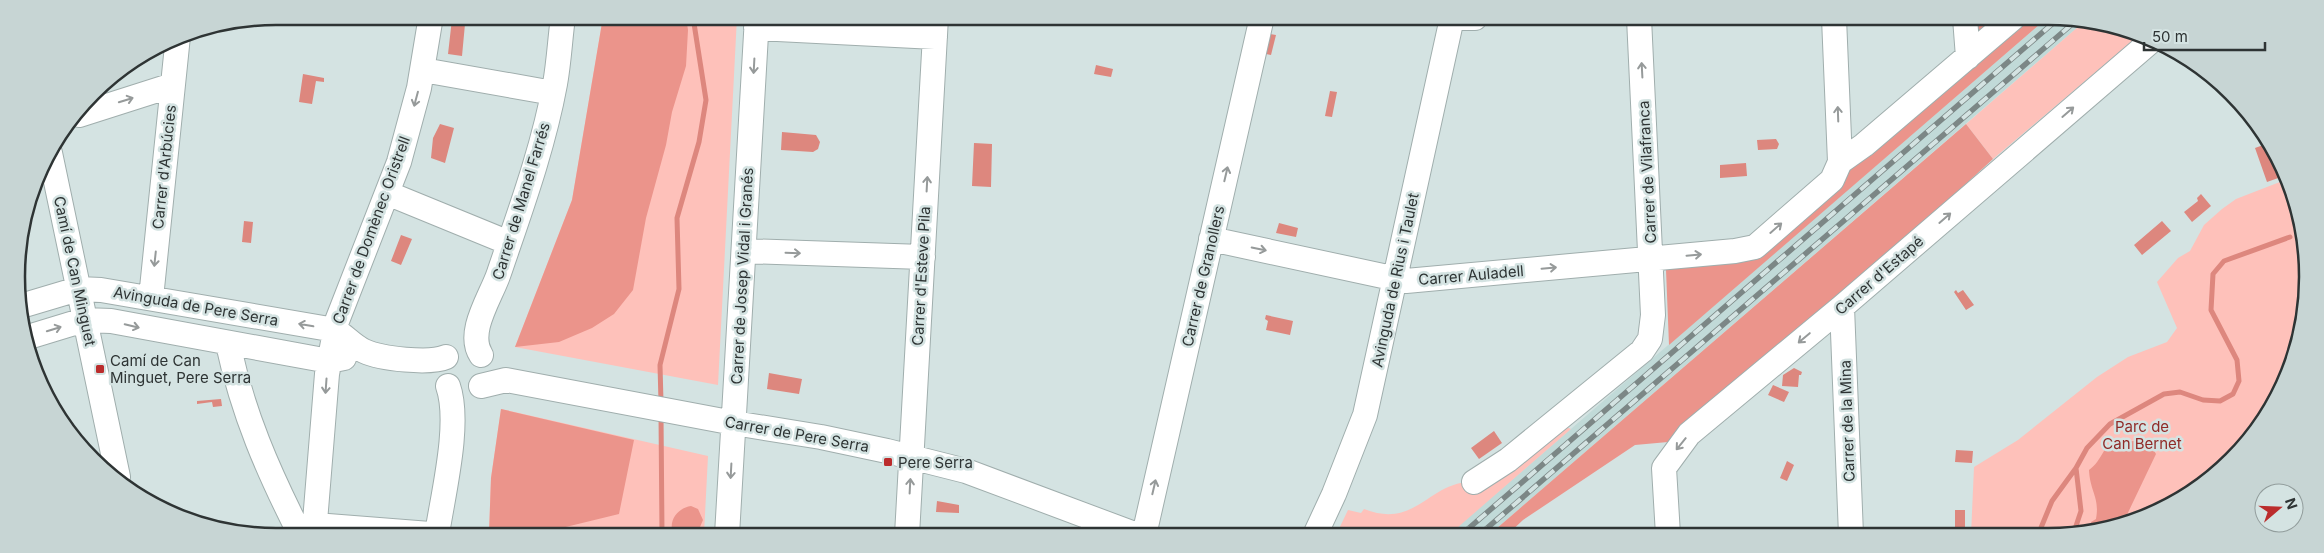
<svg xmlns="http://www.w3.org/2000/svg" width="2324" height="553" viewBox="0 0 2324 553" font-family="Inter,sans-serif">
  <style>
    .built { fill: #c1dad8 }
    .green { fill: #fec1ba }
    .forest { fill: #eb948b }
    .water { fill: #dd877e }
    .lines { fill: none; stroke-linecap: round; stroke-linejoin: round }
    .stream { stroke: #dd877e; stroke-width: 5 }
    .minor-casing { stroke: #a0aead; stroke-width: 26 }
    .minor { stroke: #fff; stroke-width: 24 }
    .rail-casing { stroke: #7c8786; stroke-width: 5.5 }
    .rail { stroke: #d4e3e2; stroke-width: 4; stroke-dasharray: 11; stroke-linecap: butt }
    .oneway { stroke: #969a9a }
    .poi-dot { fill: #bb2c2c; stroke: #d4e3e2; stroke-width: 2 }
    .labels { text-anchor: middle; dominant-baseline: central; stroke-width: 5; stroke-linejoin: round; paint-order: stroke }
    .street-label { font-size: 15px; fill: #2e3434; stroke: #d4e3e2 }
    .poi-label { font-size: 15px; fill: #2e3434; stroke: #d4e3e2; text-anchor: start }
    .park-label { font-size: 15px; fill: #902b28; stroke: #d4e3e2 }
    .rim { fill: none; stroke: #2e3434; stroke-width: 2.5 }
  </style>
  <rect width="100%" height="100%" fill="#d4e3e2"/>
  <path class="built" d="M2047,18l39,2 -597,515h-41z"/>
  <path class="green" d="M603,17h134l-19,368 -203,-38 57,-147z
    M2086,20l51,17 -144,122 -27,-35z
    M2285,180l14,29 6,102 -11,36 -4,3 -8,15 -6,34 -45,62 -69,49 -81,25h-110l3,-68 44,-27 79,-63 31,-20 39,-15 10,-14 -20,-46 21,-24 12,-7 14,-26 18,-16 14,-10z
    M501,409l207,47 -4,78h-215l2,-56z
    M1555,422l16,7 -122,106h-113l12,-25 13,3 3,-4c53,21 65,-29 110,-27z"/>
  <path class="forest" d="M603,17h83l2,13 -2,36 -14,46 -6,33 -20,73 -13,72 -19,24 -22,14 -33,14 -44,5 57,-147z
    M1970,18h32l-31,28z
    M2022,18h25l-378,327 -3,-75 87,-14 98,-96z
    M1966,124l27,35 -142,130 -183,153 -33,3 -112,75 -16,15h-18z
    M501,409l133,31 -15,74 -82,20h-48l2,-56z
    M2141,440l9,4 6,10 -32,67 -34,11 1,-10 5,-3c4,-22 -6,-27 -7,-49 7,-5 10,-11 15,-19 8,-10 25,-9 37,-11z
    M691,506l7,3 5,11 -6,14h-24c-5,-14 5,-26 18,-28z"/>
  <path class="water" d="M452,19h5v4l8,1 -3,32 -14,-2z
    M1270,34l6,1 -5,20 -5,-1z
    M1096,65l17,4 -2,8 -17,-3z
    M303,74l21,4v4l-8,-1 -4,23 -13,-2z
    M1330,91l7,1 -5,25 -7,-1z
    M440,124l14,4 -9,35 -14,-5 2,-20z
    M782,132l34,3 4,7 -2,7 -5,3 -32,-2z
    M1776,139l3,5 -2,5 -19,1 -1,-10z
    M974,143l18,1 -1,43 -19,-1z
    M2266,144l10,28 4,-1 1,6 -14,5 -12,-34z
    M1746,163l1,13 -27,2v-13z
    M2201,194l10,12 -19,16 -8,-10 14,-11 -1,-3z
    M244,221l9,1 -2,21 -9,-1z
    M2162,221l9,10 -29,24 -8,-10z
    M1279,223l19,5 -2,9 -20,-4z
    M401,235l11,4 -11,26 -10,-4z
    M1956,290l2,3 5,-3 11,15 -8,5 -12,-18z
    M1266,315l27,6 -3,14 -24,-5 2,-9 -3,-2z
    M1794,368l8,4 -1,3h-2l-1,12 -16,-1 1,-11z
    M769,373l33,6 -3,15 -32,-5z
    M1773,385l16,7 -5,10 -16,-7z
    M221,399l1,7 -9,1 -1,-5 -15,2v-3z
    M1494,431l8,12 -23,16 -8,-11z
    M1956,450l17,1 -1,12 -17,-1z
    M1787,461l7,4 -7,16 -7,-3z
    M937,501l22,4v8l-23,-1z
    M1955,510h10v19h-10z"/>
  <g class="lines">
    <path class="stream" d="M661,402l-1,-37 19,-76 -2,-71 22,-76 7,-42 -13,-83
      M661,415l1,119
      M2038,535l14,-34 24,-33
      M2073,535l8,-24 -5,-43 11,-20 23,-24 54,-30 16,-2 23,8 17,1 13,-7 6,-13 -2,-21 -26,-50 2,-36 11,-13 66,-24"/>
    <g class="minor-casing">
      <path id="minor" d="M1459,18h16
        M1965,18l3,39
        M756,28l179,9
        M423,70l130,23
        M79,115l94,-30
        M50,153l68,324
        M1840,162l24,-17 149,-127
        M387,193l122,50
        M1211,239l195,42 329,-30 20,-4 77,-67 8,-18 -6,-144
        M744,251l179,6
        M151,298l27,-262
        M21,306l57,-17 23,1 234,40c10,6 18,16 29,21 17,8 66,13 82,6
        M1842,307l9,228
        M25,338l59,-18 27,1 218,40 15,-3
        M228,344c15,70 40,127 72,190
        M481,355c-15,-23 10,-58 18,-82 21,-62 44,-124 56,-189 4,-22 5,-45 8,-67
        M481,386l25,-6 228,43 87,14 66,14 79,20 171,64
        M1474,482l34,-22 134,-109 8,-12 3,-24 -14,-297
        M315,525l115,9
        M314,534l13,-160 10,-53 62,-159 20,-74 12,-72
        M437,534c6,-40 24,-111 11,-148
        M727,535l30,-518
        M907,535l29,-518
        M1144,535l118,-518
        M1315,535l19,-41 31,-79 87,-397
        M1668,535l-4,-67 25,-34 153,-127 308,-265"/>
    </g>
    <use href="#minor" class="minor"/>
    <g class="rail-casing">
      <path id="rail" d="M1461,535l598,-517
        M1479,535l599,-516"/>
    </g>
    <use href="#rail" class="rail"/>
  </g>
  <defs><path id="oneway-shaft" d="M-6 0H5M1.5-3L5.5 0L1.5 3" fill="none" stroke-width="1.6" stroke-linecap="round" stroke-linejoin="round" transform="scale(1.25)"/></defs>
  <g class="oneway">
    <use href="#oneway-shaft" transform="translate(754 66) rotate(93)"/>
    <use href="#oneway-shaft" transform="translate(1642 70) rotate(-93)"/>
    <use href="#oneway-shaft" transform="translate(416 99) rotate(105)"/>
    <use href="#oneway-shaft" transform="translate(126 100) rotate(-17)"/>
    <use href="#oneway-shaft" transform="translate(2068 112) rotate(-41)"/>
    <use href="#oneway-shaft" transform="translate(1838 114) rotate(-92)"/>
    <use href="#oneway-shaft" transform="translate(1226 174) rotate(-77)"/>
    <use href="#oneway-shaft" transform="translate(927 184) rotate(-87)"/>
    <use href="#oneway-shaft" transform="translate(1945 218) rotate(-41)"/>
    <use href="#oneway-shaft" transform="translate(1776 228) rotate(-41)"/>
    <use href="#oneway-shaft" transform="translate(1259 249) rotate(12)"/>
    <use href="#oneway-shaft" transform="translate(793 253) rotate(2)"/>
    <use href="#oneway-shaft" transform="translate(1694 255) rotate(-5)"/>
    <use href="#oneway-shaft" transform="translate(155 259) rotate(96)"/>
    <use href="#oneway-shaft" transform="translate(1549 268) rotate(-5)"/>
    <use href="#oneway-shaft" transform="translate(306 325) rotate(-170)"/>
    <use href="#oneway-shaft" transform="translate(132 326) rotate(13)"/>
    <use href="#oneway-shaft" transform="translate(54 329) rotate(-17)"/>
    <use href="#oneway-shaft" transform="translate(1804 338) rotate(140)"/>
    <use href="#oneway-shaft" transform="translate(326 386) rotate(94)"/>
    <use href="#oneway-shaft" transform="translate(1681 444) rotate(129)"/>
    <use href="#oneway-shaft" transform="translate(731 471) rotate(93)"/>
    <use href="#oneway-shaft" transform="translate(910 486) rotate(-87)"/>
    <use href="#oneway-shaft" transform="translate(1154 487) rotate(-77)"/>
  </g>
  <g class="poi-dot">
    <rect x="95" y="364" width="10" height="10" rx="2.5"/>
    <rect x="883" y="457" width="10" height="10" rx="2.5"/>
  </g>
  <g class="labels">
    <g class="street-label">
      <text transform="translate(164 167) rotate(-84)">Carrer d'Arbúcies</text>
      <text transform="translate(1647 172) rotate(-93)">Carrer de Vilafranca</text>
      <text transform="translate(521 201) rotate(-73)">Carrer de Manel Farrés</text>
      <text transform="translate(371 230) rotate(-70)">Carrer de Domènec Oristrell</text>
      <text transform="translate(75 271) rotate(78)">Camí de Can Minguet</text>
      <text transform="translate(1471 275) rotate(-5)">Carrer Auladell</text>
      <text transform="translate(1879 275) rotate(-41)">Carrer d'Estapé</text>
      <text transform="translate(742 276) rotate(-87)">Carrer de Josep Vidal i Granés</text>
      <text transform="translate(921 276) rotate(-87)">Carrer d'Esteve Pila</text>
      <text transform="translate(1203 276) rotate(-77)">Carrer de Granollers</text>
      <text transform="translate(1395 280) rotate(-78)">Avinguda de Rius i Taulet</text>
      <text transform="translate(196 306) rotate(10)">Avinguda de Pere Serra</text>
      <text transform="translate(1847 421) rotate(-92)">Carrer de la Mina</text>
      <text transform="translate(797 434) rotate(10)">Carrer de Pere Serra</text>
    </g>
    <g class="poi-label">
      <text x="110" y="360">Camí de Can<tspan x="110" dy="17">Minguet, Pere Serra</tspan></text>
      <text x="898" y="462">Pere Serra</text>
    </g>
    <g class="park-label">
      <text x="2142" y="426">Parc de<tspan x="2142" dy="17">Can Bernet</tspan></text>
    </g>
  </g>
  <path d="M0 0H2324V553H0ZM276 25H2048A251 251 0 0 1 2299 276V277A251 251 0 0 1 2048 528H276A251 251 0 0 1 25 277V276A251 251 0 0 1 276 25Z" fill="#c7d5d4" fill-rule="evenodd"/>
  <path class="rim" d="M276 25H2048A251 251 0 0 1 2299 276V277A251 251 0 0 1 2048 528H276A251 251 0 0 1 25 277V276A251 251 0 0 1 276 25Z"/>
  <g transform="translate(2279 508) rotate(71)"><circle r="24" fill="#d4e3e2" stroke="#929d9c"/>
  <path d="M0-4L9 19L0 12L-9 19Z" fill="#bb2c2c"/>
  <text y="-8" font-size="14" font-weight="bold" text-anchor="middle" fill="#2e3434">N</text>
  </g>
  <path d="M2144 42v8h121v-8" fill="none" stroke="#2e3434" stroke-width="2.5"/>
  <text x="2152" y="42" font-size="15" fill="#2e3434" stroke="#d4e3e2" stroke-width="4" paint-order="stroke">50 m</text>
</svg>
